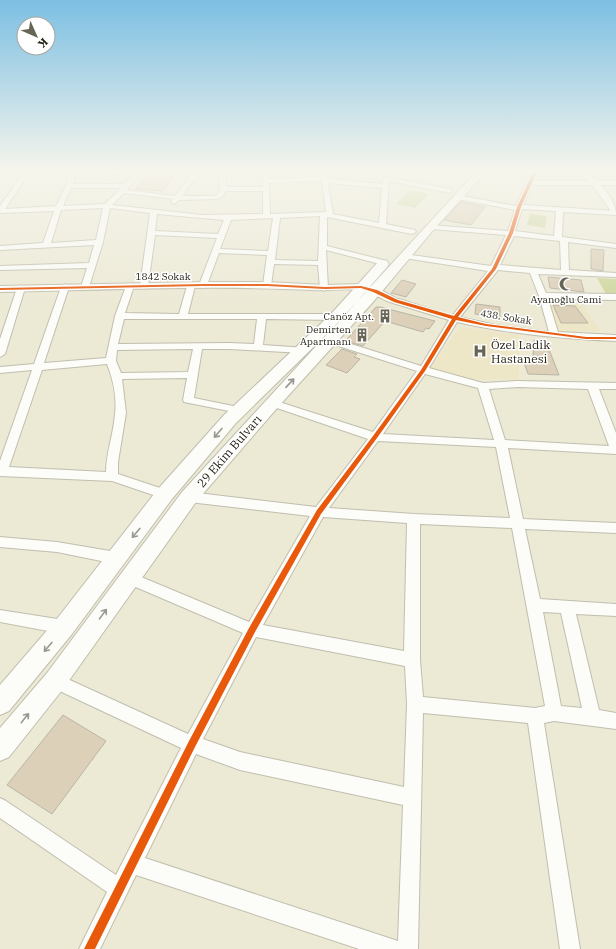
<svg xmlns="http://www.w3.org/2000/svg" width="616" height="949" viewBox="0 0 616 949" font-family="'IBM Plex Serif',serif">
  <style>
    .built { fill: #eee7c7 }
    .education { fill: #f2e2de }
    .green { fill: #cfd7a0 }
    .building { fill: #dcd0b9; stroke: #bab4a6 }
    .lines { fill: none; stroke-linecap: round; stroke-linejoin: round }
    .minor-casing { stroke: #c0beae; stroke-width: 2 }
    .tertiary-casing { stroke: #c0beae; stroke-width: 2 }
    .primary-casing { stroke: #c0beae; stroke-width: 2 }
    .minor { fill: #fcfcf9; fill-rule: evenodd }
    .tertiary { fill: #fcfcf9; fill-rule: evenodd }
    .primary { fill: #fcfcf9; fill-rule: evenodd }
    .cycleway-casing { stroke: #fff; stroke-width: 2 }
    .cycleway { fill: #e8590c; fill-rule: evenodd }
    .oneway { stroke: #999890 }
    .labels { text-anchor: middle; dominant-baseline: central; stroke-width: 3; stroke-linejoin: round; paint-order: stroke }
    .far-street-label { font-size: 10px; fill: #201e10; stroke: #fff }
    .far-poi-label { font-size: 10px; fill: #201e10; stroke: #fff; text-anchor: end }
    .poi-label { font-size: 12px; fill: #201e10; stroke: #fff; text-anchor: start }
    .street-label { font-size: 12px; fill: #201e10; stroke: #fff }
  </style>
  <rect width="100%" height="100%" fill="#ece9d5"/>
  <path class="built" d="M547,298l31,1 22,32 -41,1z
    M460,327l59,8v45l-50,-1 -39,-11z"/>
  <path class="education" d="M142,172h47l-18,24 -43,-6z"/>
  <path class="green" d="M410,190l19,4 -14,14 -19,-4z
    M530,214l17,2 -2,12 -18,-3z
    M597,278l19,1v15h-10z"/>
  <path class="building" d="M150,172h28l-15,19 -28,-2z
    M461,202l24,5 -14,18 -27,-5z
    M591,249l13,1 -1,21 -12,-2z
    M548,277l33,3 3,12 -34,-4z
    M402,280l14,4 -10,13 -15,-4z
    M476,304l24,3v11l-25,-4z
    M553,305l22,1 13,17h-27z
    M376,307h4l55,14 -6,8 -3,-1 -3,4 -38,-11 -22,25 -14,-4 2,-2 -4,-1z
    M534,340l16,3v9l9,23 -31,-1 -6,-17 11,1z
    M342,349l15,5 -3,3 6,2 -13,14 -21,-8z
    M63,715l43,26 -54,73 -45,-29z"/>
  <g class="lines">
    <g class="minor-casing">
      <path id="minor" d="M24,172h6l-25,37 51,-3 10,-20 3,-14c8,0 15,2 22,2 11,0 21,-3 32,-2l-3,2 -29,4 -16,-4 -2,10h51l11,-12h6l-14,18 48,6 19,-24h6l-18,24h33l3,-2 2,-5 -1,-17h6l1,15h37v-15h6v7l52,-2 1,-3 2,-1 3,2 1,4 54,5 1,-5 3,-2 64,12 3,2 -3,2 -61,-12 -3,43 29,6 1,2 -4,2 -85,-17v29l60,15 1,2 -4,2 -58,-15 2,38 -4,3 -4,-3 -2,-23 -44,-1 -3,21 -4,3 -4,-3 4,-30 -48,-2 -12,32 -4,3 -3,-1 -1,-2 18,-47 -62,-3 -7,51 -1,2h-6l-1,-2 10,-73 -40,-5 -7,34 -14,45 -4,3 -4,-3 6,-19 -87,2v-4l89,-3 5,-18 -94,5v-4l43,-3 11,-32 -54,2v-7zM322,181l4,31 -56,2 -1,-31zM328,183l54,5 -3,35 -46,-9zM71,188h50l-16,16 -42,2zM226,191h37v23l-61,1 -90,-10 12,-12 49,6 -2,3 3,2 5,-4 39,-1 5,-3zM103,208l-7,32 -45,3 10,-33zM157,214l67,6 -6,14 -63,-3zM320,216l-2,45 -43,-1 5,-42zM273,218l-5,33 -48,-2 11,-29z
        M532,172h6l-4,9h82v4h-84l-9,20 93,6v4l-53,-3 -1,25 54,7v4l-48,-6 1,28 47,3v4l-78,-3 8,19 70,1v6l-68,-1 10,33 58,3v6c-54,-2 -107,-7 -159,-19l-28,46 54,15 34,-2 99,2v6h-17l17,44v21l-108,-6 15,71 93,4v10l-91,-4 15,70 76,5v12l-40,-2 23,96 17,3v16l-62,-8 -10,2 36,226h-20l-32,-226 -105,-10 -5,236h-59l-223,-74 -36,74h-21l28,-57 -107,-74v-20l6,3 110,74 65,-127 -132,-62 -2,-5 2,-5 6,-3 6,3 127,58 55,-101 -119,-51 -2,-4 2,-4 5,-2 5,2 115,48 61,-106 -121,-14 -4,-2 -2,-3 2,-3 4,-2 127,15 52,-68 -100,-34 -1,-2 5,-3 4,1 97,31 44,-61 -91,-29 -2,-2 5,-3 3,1 89,28 28,-46 -56,-17 -1,-2 1,-2h6l53,17 36,-45 -84,-13 -4,-2 4,-2 87,12 15,-31 -76,-6 -4,-2 4,-2 78,6 7,-21 -58,-11 -3,-2 3,-2 59,11zM522,209l34,2 -2,25 -39,-5zM514,236l46,5 1,29 -61,-5zM498,270l32,3 9,23 10,36 -54,-7 -35,-8zM425,374l53,14 16,52 -111,-6zM517,387l71,2 21,57 -104,-6 -16,-51zM378,441l118,6 14,71 -96,-4 -85,-6zM323,517l84,6 -3,128 -141,-26zM420,524l92,4 33,178 -10,2 -112,-11 -3,-37zM543,612l18,1 21,95 -21,-2zM256,637l149,29 2,38 -3,83 -164,-35 -37,-13zM196,754l44,16 163,35 -5,136 -253,-83z
        M130,283l4,3 -9,27 54,1 8,-28 4,-3 4,3 -7,28h148l5,3 -5,3 -70,-1 -3,26 43,3 2,2 -2,2 -3,1 -74,-4h-27l-8,49 49,10 1,2 -1,2 -4,1 -55,-11 -1,-2 4,-22 -65,1 4,34 -8,49v12l51,17 2,3 -2,3 -4,2 -53,-18 -112,-5v-15l32,-91 -32,3v-6l34,-3 27,-77 4,-3 4,3 -25,76 62,-5 9,-42 11,-30zM124,319h133l-3,25 -25,-1 -111,1zM193,349l-5,23 -67,1 -5,-12 1,-11zM107,364c6,15 10,34 8,49 -1,20 -9,39 -9,59l-97,-5 33,-97z
        M21,285l4,3 -20,66 -5,3v-18l17,-51z
        M0,537l57,5 59,10 5,2 2,4 -2,4 -5,2 -59,-12 -57,-5z
        M0,610l64,10 5,2 2,5 -2,5 -5,2 -64,-12z"/>
    </g>
    <g class="tertiary-casing">
      <path id="tertiary" d="M581,172h8c10,11 27,27 27,42h-3l-20,-28z
        M203,282h64l58,3 36,-1 18,5 22,12 -1,2c-11,3 -27,-12 -40,-13 -16,-2 -32,1 -48,0 -104,-5 -208,0 -312,2v-6z"/>
    </g>
    <g class="primary-casing">
      <path id="primary" d="M476,172h10l-52,57 -61,73 -95,105 -82,95 -133,187 -54,68 -9,4v-33l47,-55 135,-181z
        M383,260l4,1 2,3 -2,3 -46,53 -105,103 -64,76 -100,135 -63,77 -9,4v-30l56,-65 102,-131 66,-74 107,-101 48,-53z"/>
    </g>
    <use href="#minor" class="minor"/>
    <use href="#tertiary" class="tertiary"/>
    <use href="#primary" class="primary"/>
    <g class="cycleway-casing">
      <path id="cycleway" d="M533,172h4l-16,35 -8,26 -17,36 -38,48 28,7 100,13h30v2h-30l-100,-13 -30,-6 -31,51 -48,67 -56,76 -66,118 -60,115 -100,202h-11l105,-208 60,-113 68,-118 56,-74 48,-66 31,-51 -58,-17 -21,-10 -12,-4 -36,1 -58,-3h-64l-203,4v-2l203,-4h64l58,3 36,-1 16,4 21,10 56,16 38,-47 17,-36 8,-26z"/>
    </g>
    <use href="#cycleway" class="cycleway"/>
  </g>
  <defs><path id="oneway-shaft" d="M-6 0H5M1.5-3L5.5 0L1.5 3" fill="none" stroke-width="1.6" stroke-linecap="round" stroke-linejoin="round"/></defs>
  <g class="oneway">
    <use href="#oneway-shaft" transform="translate(290 383) rotate(-47)"/>
    <use href="#oneway-shaft" transform="translate(218 433) rotate(131)"/>
    <use href="#oneway-shaft" transform="translate(136 533) rotate(130)"/>
    <use href="#oneway-shaft" transform="translate(103 614) rotate(-54)"/>
    <use href="#oneway-shaft" transform="translate(48 647) rotate(130)"/>
    <use href="#oneway-shaft" transform="translate(25 718) rotate(-51)"/>
  </g>
  <linearGradient id="sky" x2="0" y2="1"><stop stop-color="#7cbfe3"/><stop offset="0.56" stop-color="#f6f5ec"/><stop offset="1" stop-color="#f6f5ec" stop-opacity="0"/></linearGradient>
  <rect width="616" height="305" fill="url(#sky)"/>
  <defs>
    <g id="mosque-bare" transform="scale(1.08)"><path d="M3.5-4.9A6 6 0 1 0 3.5 4.9A5 5 0 1 1 3.5-4.9Z" fill="#676555" stroke="#fff" stroke-width="2.5" paint-order="stroke"/></g>
    <g id="building-bare" transform="scale(1.08)"><path d="M-4-6H4V6H1V3H-1V6H-4ZM-2.5-4.3h1.7v1.8h-1.7ZM.8-4.3h1.7v1.8H.8ZM-2.5-1h1.7V.8h-1.7ZM.8-1h1.7V.8H.8Z" fill="#676555" stroke="#fff" stroke-width="2.5" paint-order="stroke"/></g>
    <g id="hospital-bare" transform="scale(1.08)"><path d="M-5-5h3v3.5h4V-5h3V5h-3V1.5h-4V5h-3Z" fill="#676555" stroke="#fff" stroke-width="2.5" paint-order="stroke"/></g>
  </defs>
  <g fill-rule="evenodd">
    <use href="#mosque-bare" x="566" y="284"/>
    <use href="#building-bare" x="385" y="316"/>
    <use href="#building-bare" x="362" y="335"/>
    <use href="#hospital-bare" x="480" y="351"/>
  </g>
  <g class="labels">
    <g class="far-street-label">
      <text x="163" y="276">1842 Sokak</text>
      <text transform="translate(506 317) rotate(9)">438. Sokak</text>
    </g>
    <g class="far-poi-label">
      <text x="566" y="299" text-anchor="middle">Ayanoğlu Cami</text>
      <text x="374" y="316">Canöz Apt.</text>
      <text x="351" y="329">Demirten<tspan x="351" dy="12">Apartmanı</tspan></text>
    </g>
    <g class="poi-label">
      <text x="491" y="344">Özel Ladik<tspan x="491" dy="14">Hastanesi</tspan></text>
    </g>
    <g class="street-label">
      <text transform="translate(229 451) rotate(-49)">29 Ekim Bulvarı</text>
    </g>
  </g>
  <g transform="translate(36 36) rotate(135)"><circle r="19" fill="#ffffff" stroke="#a6a59f"/>
  <path d="M0-3L7 15L0 10L-7 15Z" fill="#676555"/>
  <text y="-6" font-size="11" font-weight="bold" text-anchor="middle" fill="#201e10">K</text>
  </g>
</svg>
